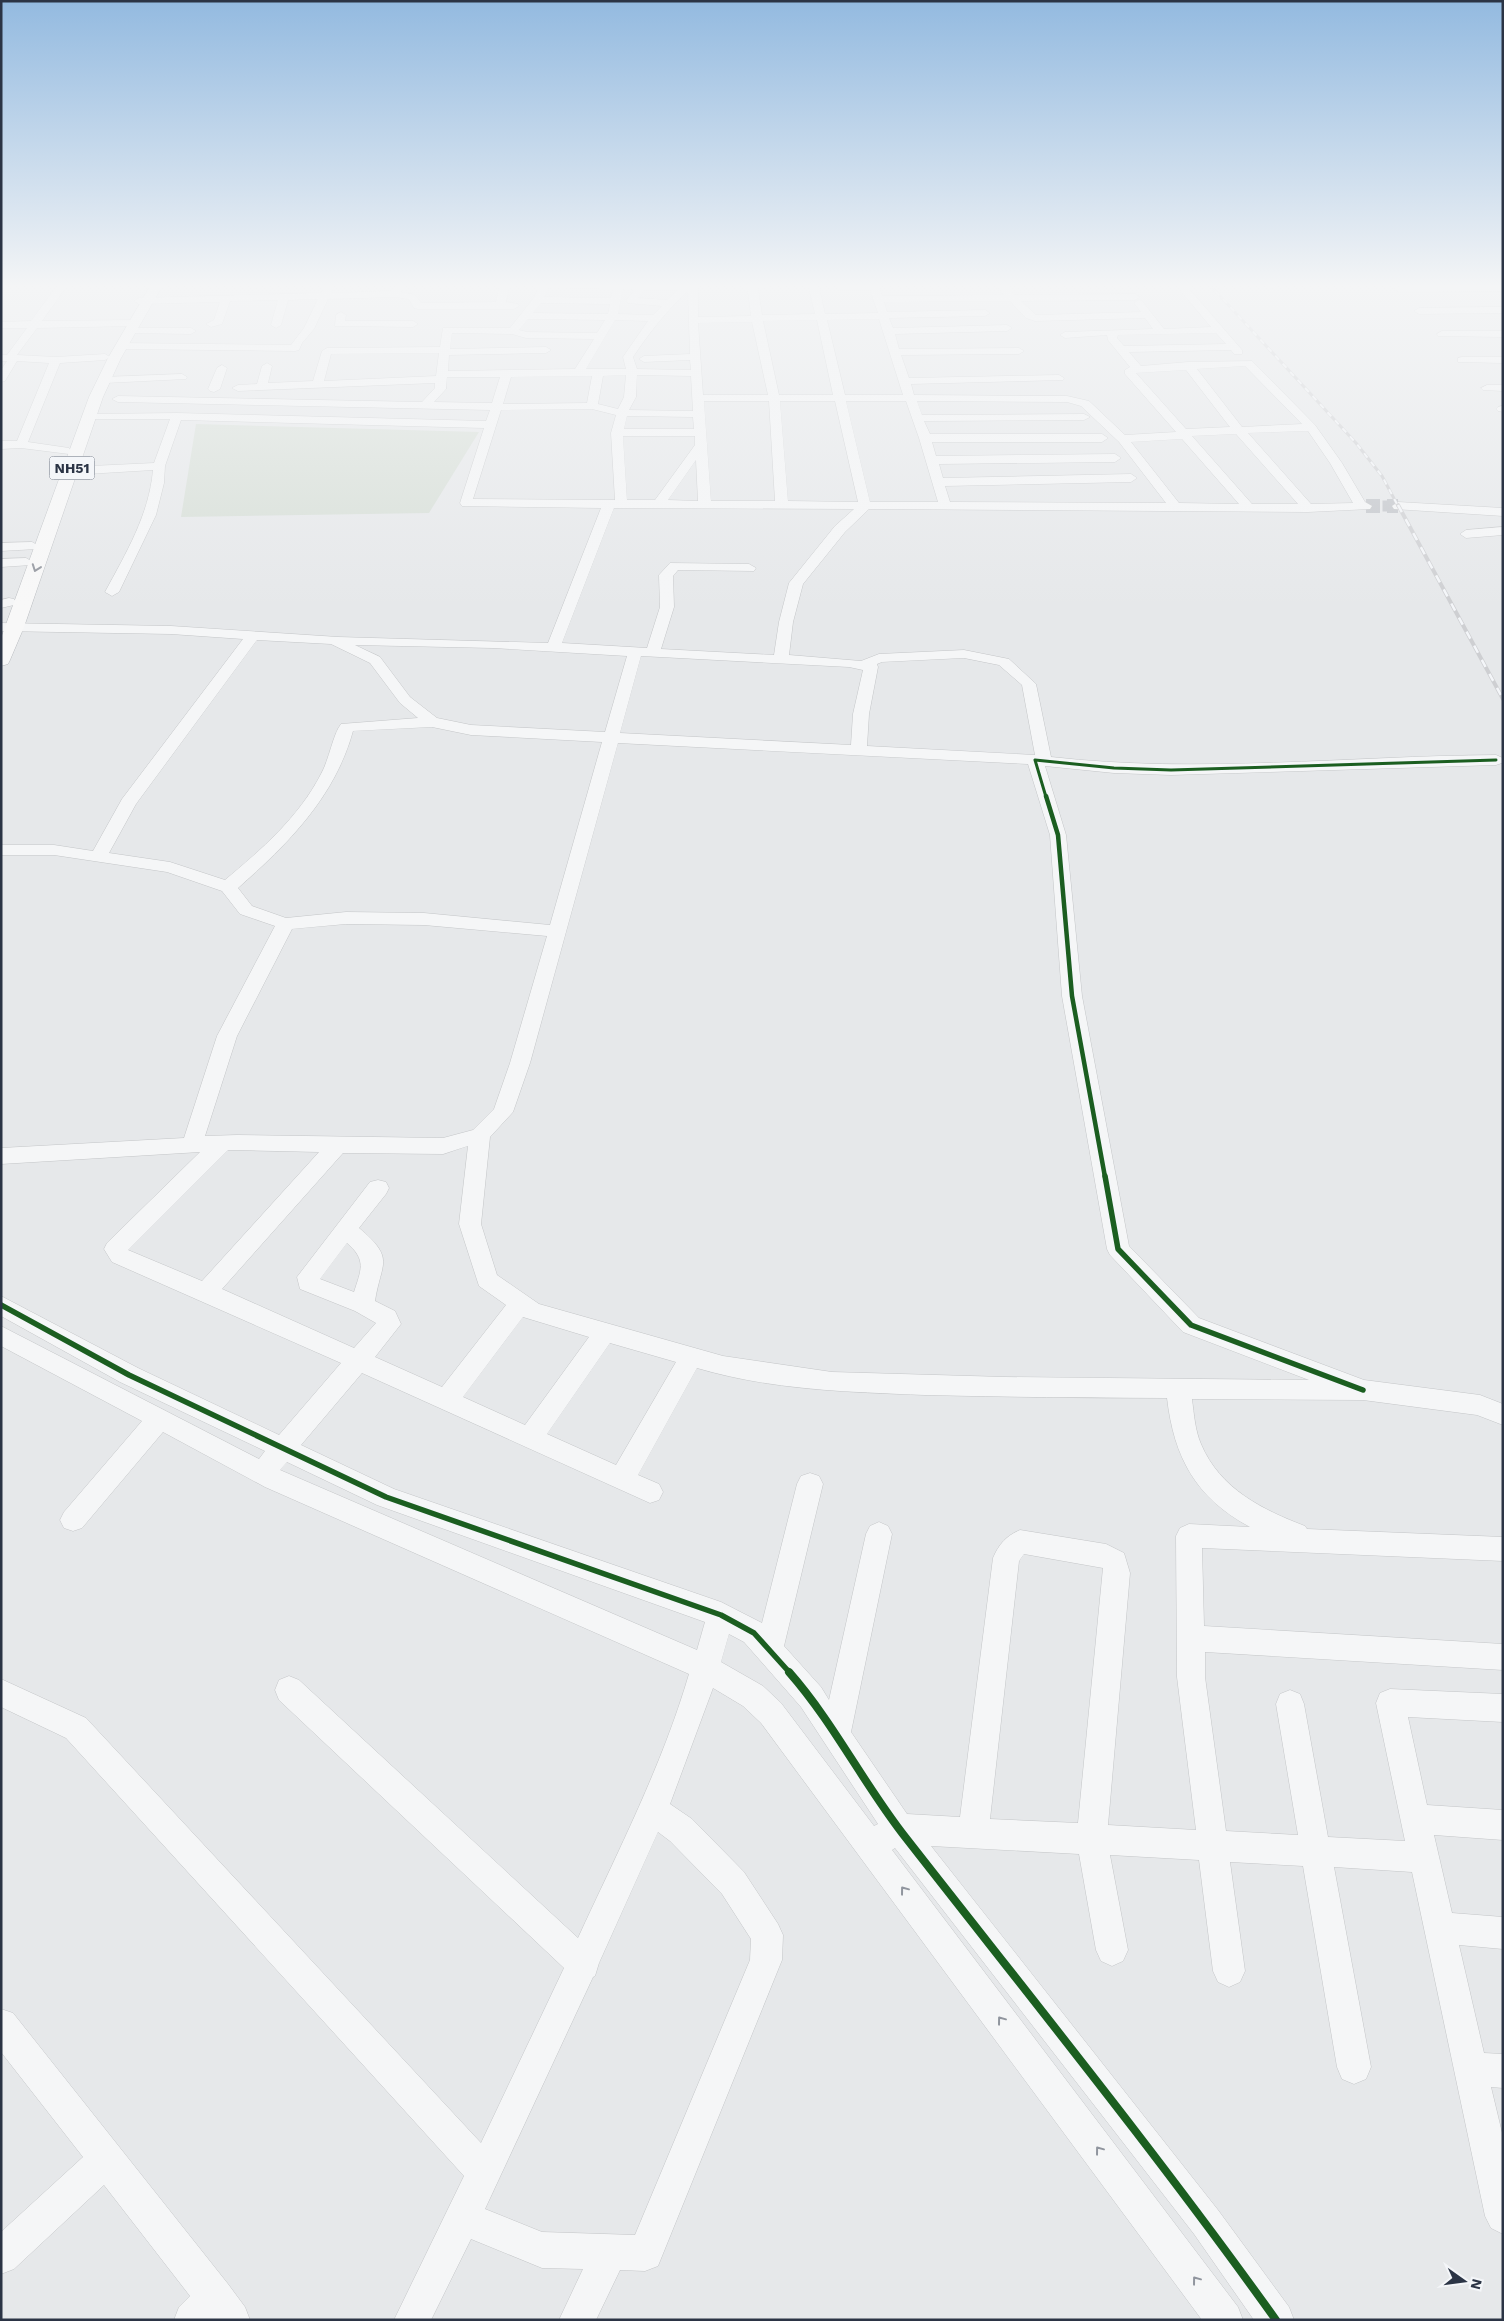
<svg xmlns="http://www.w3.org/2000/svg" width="1504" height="2321" viewBox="0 0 1504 2321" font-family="'Work Sans',sans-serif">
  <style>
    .green { fill: #d6ded6 }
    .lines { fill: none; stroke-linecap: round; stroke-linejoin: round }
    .minor-tunnel-far1 { stroke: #c1c4c9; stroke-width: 11; stroke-dasharray: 11 5.5; stroke-linecap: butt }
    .minor-tunnel { stroke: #c1c4c9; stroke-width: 14; stroke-dasharray: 14 7; stroke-linecap: butt }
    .minor-casing { stroke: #c4c6c8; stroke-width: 1 }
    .highway-casing { stroke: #b8bbbf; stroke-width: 1 }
    .minor { fill: #f5f6f7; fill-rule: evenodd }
    .highway { fill: #f8f8f8; fill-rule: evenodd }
    .rail-far1-casing { stroke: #cecfd2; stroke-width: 3 }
    .rail-casing { stroke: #cecfd2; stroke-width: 4 }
    .rail-far1 { stroke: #f4f6f9; stroke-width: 2; stroke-dasharray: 5.5; stroke-linecap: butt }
    .rail { stroke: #f4f6f9; stroke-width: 2.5; stroke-dasharray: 8; stroke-linecap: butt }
    .cycleway-far3-casing { stroke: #f4f6f9; stroke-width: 5 }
    .cycleway-far2-casing { stroke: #f4f6f9; stroke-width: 7 }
    .cycleway-far1-casing { stroke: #f4f6f9; stroke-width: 9 }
    .cycleway-casing { stroke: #f4f6f9; stroke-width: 11 }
    .cycleway-far3 { stroke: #1b5e20; stroke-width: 3 }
    .cycleway-far2 { stroke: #1b5e20; stroke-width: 4.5 }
    .cycleway-far1 { stroke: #1b5e20; stroke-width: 5.5 }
    .cycleway { stroke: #1b5e20; stroke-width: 8 }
    .oneway { stroke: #92969e }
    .oneway2 { stroke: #90959e }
    .labels { text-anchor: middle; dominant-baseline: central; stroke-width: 4; stroke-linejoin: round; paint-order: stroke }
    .shield { fill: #f4f6f9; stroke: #676e7b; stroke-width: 1 }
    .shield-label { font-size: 14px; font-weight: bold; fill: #2b3445 }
  </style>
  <rect width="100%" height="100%" fill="#e6e8ea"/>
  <path class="green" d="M196,424l283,8 -50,81 -248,4z"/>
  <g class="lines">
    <path class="minor-tunnel-far1" d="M1366,506h32"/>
    <path class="minor-tunnel" d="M1366,506h32"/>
    <g class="minor-casing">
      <path id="minor" d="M59,283h10l-27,38 93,-1 5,3 -5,3 -98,2 -20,27 39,2 49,-3 5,3 -5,3 -45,3 -32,79 41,6 2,3 -2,3 -48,-6 -20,1v-8h16l32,-78 -32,-2 -12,20 -4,1v-12l6,-9h-6v-6h6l20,-27h-26v-6l30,-1z
        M329,283l5,3 -3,7 61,-2 5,-8h10l-6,9 14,3 6,8 75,-1 4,-19h10l-4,19 12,2 1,2 -5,3h-96l-4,-1 -5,-9 -14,-2 -67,2 -14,30 -12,14 -3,7 -4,1 -174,-2 -5,-3 5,-3 170,2 13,-17 14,-29 -30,1 -7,25 -5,3 -5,-3 7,-25 -48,1 -8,23 -11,3 -5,-3 8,-4 6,-18 -81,2 -5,-3 5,-3 182,-5 5,-9z
        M541,283l147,2v-2h10v34l53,-1 -4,-33h10l5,32 53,-1 -7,-31h10l7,31 53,-1 -8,-23h-30v-4l3,-1 35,-2 4,13 122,-1 -9,-12h29l-5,3h-12l8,9 120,-1 5,3 -5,3 -114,1 15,14 105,-3 -7,-9 5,-3 3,1 22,28 47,-2 -37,-44h10l58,67v4h-8l-3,-4 -102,2 12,14 47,-4 64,-1 63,64 27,38 23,39 7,4 -2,3 -62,3 -439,-3 -24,23 -42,52 -10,38 -4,33 72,6 18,-7 85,-4 45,9 27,25 15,73c148,17 297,-1 445,-2l7,3 -1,5 -6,2 -325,10 -57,-2 -69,-7 21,69 16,161 47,250 70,72 165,62 116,15 23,9v21l-26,-10 -114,-15 -171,-1c2,15 3,31 9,45 19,45 62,66 104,82l2,3 196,8v24l-301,-13 2,78 299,18v26l-298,-18v25l21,154 72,4 -22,-131 4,-10 10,-4 10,4 4,10 24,133 77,4 -29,-138 4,-10 10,-4 113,5v28l-95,-5 19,88 76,5v30l-69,-5 18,78 51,4v32l-44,-4 25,108 19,1v34l-12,-1 12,50v97l-12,-6 -6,-12 -73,-344 -78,-5 37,200 -5,12 -12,5 -12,-5 -5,-12 -34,-201 -73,-4 15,109 -5,11 -11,5 -11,-5 -5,-11 -14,-111 -89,-5 18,95 -5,11 -11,5 -11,-5 -5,-11 -17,-96 -148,-8 287,364 71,97 5,13h-40l-60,-86 -299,-386 -3,2 346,457 5,13h-41l-441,-597 -18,-17 -30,-18 -43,116 22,15 52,53 34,52 5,11 -1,25 -124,306 -13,5 -25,-1 -24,50h-37l24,-51 -41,-1 -71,-29 -40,81h-37l70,-144 -398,-438 -65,-31v-28l85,39 395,425 83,-175 -285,-268 -4,-10 4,-10 10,-4 10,4 279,258c40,-87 84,-172 111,-264l-424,-187 -102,-55 -81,96 -9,3 -9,-3 -4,-8 4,-8 78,-91 -141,-75v-20l258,133 6,-8 -145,-69 -119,-66v-20l137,72 141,67 62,-72 -229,-101 -8,-13 3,-6 93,-91 -199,12v-16l183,-10 33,-102 58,-110 -35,-12 -18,-23 -55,-19 -113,-17h-53v-10h53l39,6 29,-52 121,-160 -72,-5 -170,-3v-8l170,3 167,11 210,6 53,-135 -139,-2 -2,-3 24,-75 -303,-8 -16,46 -1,17 -8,32 -37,77 -7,4 -7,-4c21,-39 44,-77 48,-122l-83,5 -6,-4 6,-4 84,-4 16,-44h-86l-2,-2 6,-3 89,-1 309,8 4,-11 -372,-8 -6,-3 6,-3 304,6 13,-14v-5l-197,8 -6,-3 6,-3 19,-1 5,-18 5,-3 5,3 -4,17 45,-2 9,-30 5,-3 113,-1 3,-19h67l23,-29zM549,287l64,2 -2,9 -67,-1zM623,289h12l-9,12 2,2 34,3 -9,9 -35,-1zM645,290h32l-10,10 -29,-2zM688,291l2,63 -46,2 -5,3 5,3 46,-2 1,10 -54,-1 -4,-12c16,-24 34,-47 55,-66zM1010,301l16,17 9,3 110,-3 8,11 -88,3 -5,3 5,3 42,-3 1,5 22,27 -5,3v4l51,58 -51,3 -36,-34 -22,-5 -153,-1 -3,-11 152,-4 1,-2 -5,-3 -150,3 -8,-23 118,-1 5,-3 -5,-3 -120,1 -4,-15 112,-3 5,-3 -5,-3 -114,3 -4,-10 96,-2 5,-3 -5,-3 -98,2 -3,-10zM541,303l69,1 -2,10 -75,-1zM528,319l77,1 -8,13 -70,-1 -8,-2zM879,319l24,76h-58l-18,-75zM615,320l33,1 -25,36 3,12h-40zM817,320l16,75h-54l-16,-74zM752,322l16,73h-65l-5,-72zM452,333l60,1 14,4 68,1 -19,30 -127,2 1,-16 97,-2 5,-3 -5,-3 -96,2zM1216,333l10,11 -102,2 -7,-8 1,-3zM439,353l-3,23 -112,5 7,-27zM1245,366l57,58 -60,3 -45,-58zM1186,370l40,52 4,5 -44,2 -50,-56zM626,375l-2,22 -6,12 -20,-5 5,-28zM637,375l54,1 2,35 -64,-1 7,-13zM592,376l-5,27 -84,1 8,-27zM447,377h53l-8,26 -58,-1 12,-13zM704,401h65l6,100h-64zM780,401h55l23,101 -70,-1zM846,401h60l13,37 19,64h-68zM917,401l150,1 14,4 38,36 47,61 -216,-1 -5,-16 186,-4 6,-4 -6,-4 -188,4 -4,-14 176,-2 6,-4 -6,-4 -179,2 -4,-14h170l6,-4 -6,-4h-172l-6,-13 160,-1 6,-3 -6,-3 -162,1zM592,409l24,6 -5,18 4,67 -142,-1 28,-89zM627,416l66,1 1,12h-70zM1308,431l22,32 23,40 -42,1 -63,-71zM1236,434l62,70h-46l-60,-68zM623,436h72v9l-40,55h-28zM1182,439l57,65 -60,-1 -48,-61zM696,460l2,41 -30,-1zM614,508l240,1 -19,17 -46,57 -10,39 -5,33 -113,-6 13,-42 -1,-31 5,-6 76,1 2,-3 -7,-4 -79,-1 -11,12 1,32 -13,41 -85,-5zM257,640l74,4 39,19 30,40 18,15 -77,6c-8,10 -12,36 -20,50 -22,43 -60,76 -96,106l-55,-18 -61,-9 27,-49zM355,645l138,3 134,8 -22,76 -134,-7 -34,-7 -27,-21 -30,-40zM641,656l208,11 14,3 -10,44 -2,31 -231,-12zM964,658l35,7 23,20 13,70 -168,-9 2,-32 9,-47 -1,-3 5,-2zM432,727l39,8 131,7 -52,183 -126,-12 -78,-1 -60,6 -34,-12 -14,-18c50,-44 97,-91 115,-157zM618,743l410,21 22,71 12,161 45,253 3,6 73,77 126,48 -304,-3 -173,-5 -109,-16 -184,-52 -42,-29 -16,-51 9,-87 23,-25 17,-49zM346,924l78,1 123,11 -37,127 -16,46 -21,21 -30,8 -206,-3 -32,1 32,-100 55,-107zM468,1146l-9,78 20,62 27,19 -64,82 -67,-30 26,-33 -6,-13 -20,-10c6,-39 21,-42 -16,-73l27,-34 3,-6 -3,-6 -8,-2 -8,2 -73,95 3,12 55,22 21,12 -22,25 -132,-59 121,-136 100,1zM228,1150l91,2 -117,129 -74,-31zM347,1243c20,17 14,27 7,49l-34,-13zM523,1317l66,20 -64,88 -62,-28zM610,1343l66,19 -60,103 -69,-31zM697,1368c74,22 152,24 228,27 81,2 162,3 242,3 7,60 29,100 83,129l-61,-3 -9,4 -4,8 1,141 19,153 -88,-5 22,-252 -6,-20 -18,-9 -86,-14c-14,6 -21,14 -27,28l-33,259 -53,-3 -56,-82 41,-198 -4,-8 -9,-4 -9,4 -4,8 -37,166 -8,-13 -37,-41 39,-162 -4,-8 -9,-3 -9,3 -4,8 -35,139 -41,-21 -327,-113 -93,-44 61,-72 288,130 9,-3 4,-8 -4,-8 -21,-9zM287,1462l90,43 328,117 -8,28 -417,-180zM1024,1554l79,14 -25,255 -88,-4 29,-258zM729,1634l15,8 57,65 77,117 -4,2 -93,-123 -18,-17 -42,-24zM658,1832l12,9 52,53 29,45 -1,21 -115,275 -93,-3 -57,-23 108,-232 2,-1 4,-13z
        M1503,285v6l-104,1 -5,-3 5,-3z
        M1503,307v6l-84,1 -5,-3 5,-3z
        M341,312l5,3 -1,6h68l5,3 -5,3 -78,-1 1,-11z
        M130,328h61l5,3 -5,3 -65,-1 -1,-2z
        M1442,331h61v6l-65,-1 -1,-2z
        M1462,357h41v6l-45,-1v-4z
        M222,365l5,3 -7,21 -6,3 -4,-1 -2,-2 9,-21z
        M182,374l5,3 -1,2 -81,4 -5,-3 5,-3z
        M1487,385h16v6l-20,-1 -2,-2z
        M1502,406l1,6 -5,-1 -2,-2 2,-2z
        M1398,502l105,6v8l-109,-7 -2,-3z
        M1503,527v8l-37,3 -6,-4 6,-4z
        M32,542l7,4 -2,3 -36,2v-8z
        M26,558l7,4 -2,3 -30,2v-8z
        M9,598l5,1 2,3 -2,3 -13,3v-8z
        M1,2009l12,4 215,271 17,23 5,13h-76l5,-13 11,-11 -86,-111 -90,84 -13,5v-42l82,-75 -82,-105z"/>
    </g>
    <g class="highway-casing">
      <path id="highway" d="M152,283h12l-43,75 -18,39 -79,230 -14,33 -2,4 -7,2v-28l88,-241 19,-39z"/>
    </g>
    <use href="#minor" class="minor"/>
    <use href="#highway" class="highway"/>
    <g class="rail-far1-casing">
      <path id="rail-far1" d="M1208,283l148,160 26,33 16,30"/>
    </g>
    <g class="rail-casing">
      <path id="rail" d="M1398,505l105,194"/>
    </g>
    <use href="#rail-far1" class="rail-far1"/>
    <use href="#rail" class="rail"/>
    <g class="cycleway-far3-casing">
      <path id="cycleway-far3" d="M1046,797l-11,-37 79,8 57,2 325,-10"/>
    </g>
    <g class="cycleway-far2-casing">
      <path id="cycleway-far2" d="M1046,796l12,39 14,161 33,181"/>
    </g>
    <g class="cycleway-far1-casing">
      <path id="cycleway-far1" d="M1105,1176l13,73 73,76 172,65
        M1,1305l128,70 257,122 335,118 33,18 36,40"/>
    </g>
    <g class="cycleway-casing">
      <path id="cycleway" d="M789,1672c45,51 75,113 117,166 125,160 252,317 370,482"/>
    </g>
    <use href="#cycleway-far3" class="cycleway-far3"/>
    <use href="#cycleway-far2" class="cycleway-far2"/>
    <use href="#cycleway-far1" class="cycleway-far1"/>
    <use href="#cycleway" class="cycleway"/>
  </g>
  <defs><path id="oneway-chevron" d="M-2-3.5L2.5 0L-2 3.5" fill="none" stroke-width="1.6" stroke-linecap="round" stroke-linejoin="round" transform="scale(1.25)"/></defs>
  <use class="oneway" href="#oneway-chevron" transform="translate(36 568) rotate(110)"/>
  <g class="oneway2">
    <use href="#oneway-chevron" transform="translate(904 1890) rotate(-127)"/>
    <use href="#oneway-chevron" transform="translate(1001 2020) rotate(-127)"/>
    <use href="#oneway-chevron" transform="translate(1099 2150) rotate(-127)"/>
    <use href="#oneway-chevron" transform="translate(1196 2280) rotate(-127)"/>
  </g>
  <linearGradient id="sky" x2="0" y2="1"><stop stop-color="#93bae0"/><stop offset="0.47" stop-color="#f4f5f6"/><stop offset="1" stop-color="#f4f5f6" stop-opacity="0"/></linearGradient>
  <rect width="1504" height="608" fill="url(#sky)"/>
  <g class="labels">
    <rect class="shield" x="49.5" y="456.5" width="45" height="23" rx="4"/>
    <g class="shield-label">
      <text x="72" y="468">NH51</text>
    </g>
  </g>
  <rect width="1504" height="2321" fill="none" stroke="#2b3445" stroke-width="5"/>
  <g transform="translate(1464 2281) rotate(104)" stroke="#f4f6f9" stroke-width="4" paint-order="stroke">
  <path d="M0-4L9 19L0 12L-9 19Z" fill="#2b3445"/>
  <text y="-8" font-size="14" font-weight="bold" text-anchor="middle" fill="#2b3445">N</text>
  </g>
</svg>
